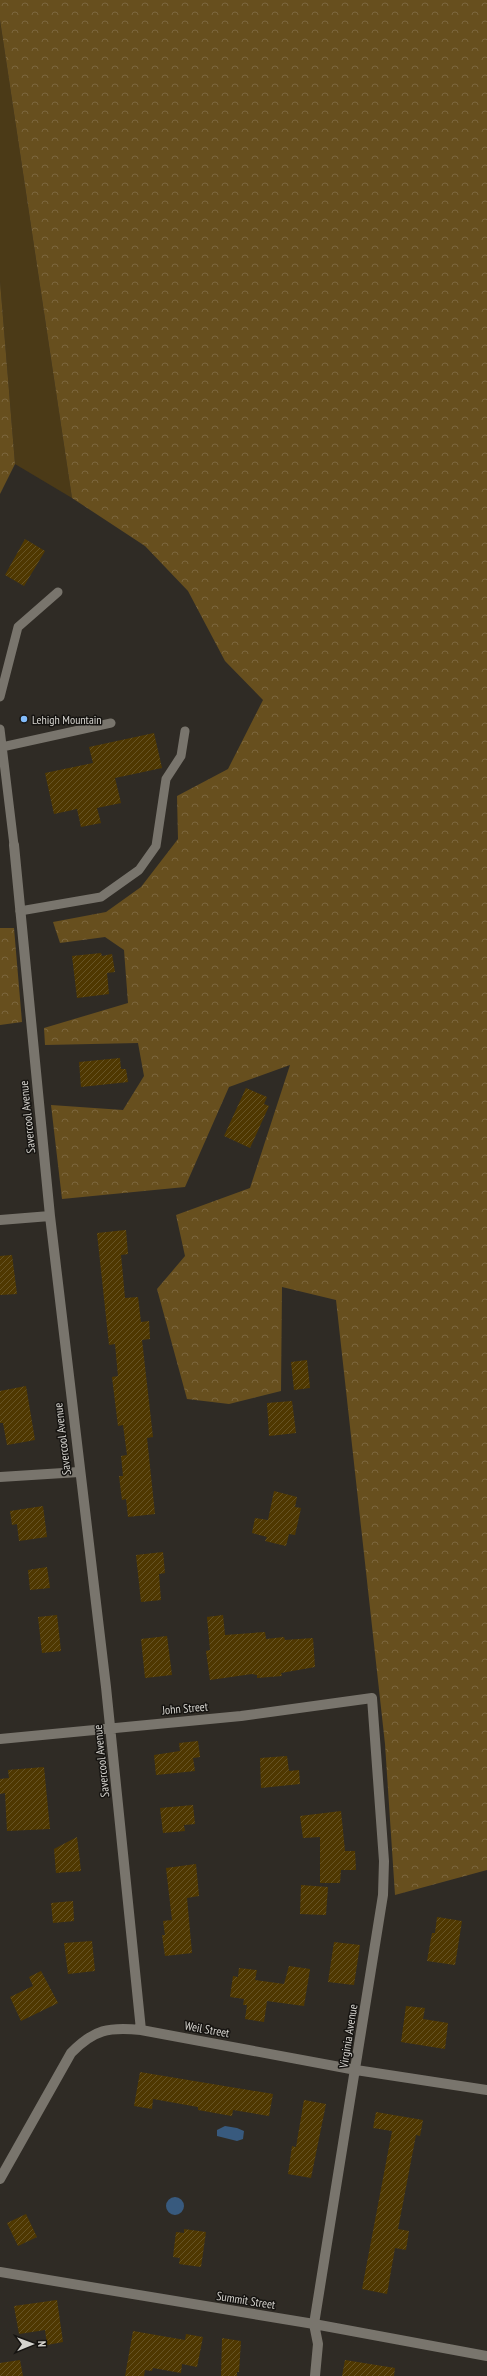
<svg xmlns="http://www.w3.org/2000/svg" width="487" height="2376" viewBox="0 0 487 2376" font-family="'PT Sans Narrow',sans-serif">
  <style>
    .green { fill: #4b3a17 }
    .forest { fill: url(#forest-crowns) }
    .water { fill: #385a7e }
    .building { fill: url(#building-hatch) }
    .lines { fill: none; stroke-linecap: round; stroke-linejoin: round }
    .lane { stroke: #79756d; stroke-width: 9 }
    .street { stroke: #79756d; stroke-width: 10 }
    .poi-dot { fill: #83bcfb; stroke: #161411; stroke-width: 1.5 }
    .labels { text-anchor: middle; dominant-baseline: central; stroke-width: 3; stroke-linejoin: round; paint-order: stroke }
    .poi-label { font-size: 12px; fill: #d5d3ce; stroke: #161411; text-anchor: start }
    .street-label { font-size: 12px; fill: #d5d3ce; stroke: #161411 }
  </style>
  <defs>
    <pattern id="forest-crowns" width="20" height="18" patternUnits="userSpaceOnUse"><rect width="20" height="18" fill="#674f1e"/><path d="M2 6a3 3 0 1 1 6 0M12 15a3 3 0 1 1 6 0" fill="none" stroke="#7c673e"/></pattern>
    <pattern id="building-hatch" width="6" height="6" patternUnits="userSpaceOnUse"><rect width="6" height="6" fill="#4f3801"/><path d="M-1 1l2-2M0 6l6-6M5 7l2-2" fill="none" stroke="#675425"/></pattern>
  </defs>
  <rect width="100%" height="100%" fill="#2f2b25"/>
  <path class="green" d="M0,20l72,478 -57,-34 -15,-183z"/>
  <path class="forest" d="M0,0h487v1870l-92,25 -10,-151 -49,-444 -54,-13 -1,104 -52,13 -42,-5 -30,-110 28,-33 -9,-41 74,-27 40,-123 -61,22 -44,100 -123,12 -11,-94 72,5 21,-34 -6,-33 -93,2 -1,-17 84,-25 -4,-53 -19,-13 -45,6 -7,-21 53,-10 35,-25 37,-48 -1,-43 51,-27 35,-69 -38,-39 -37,-70 -43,-45 -73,-48 -72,-478z
    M0,281l15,183 -15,30z
    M0,928h14l8,94 -22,3z"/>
  <path class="water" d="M225,2126l12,2 7,3 -1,8 -6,2 -20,-5v-6z
    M166 2206a9 9 0 1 1 18 0a9 9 0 1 1-18 0Z"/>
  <path class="building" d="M25,539l20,12 -21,35 -19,-11z
    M154,733l8,35 -47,10 6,25 -24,5 4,15 -20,4 -4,-18 -23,5 -9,-41 48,-10 -4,-16z
    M101,953l1,3 10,-2 3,18 -8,1 2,21 -32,4 -5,-42z
    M120,1058l1,11h5l2,13 -47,5 -2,-25z
    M246,1088l21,9 -3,7 5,2 -19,42 -26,-12z
    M126,1230l2,24 -7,1 4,43 13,-1 3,25 8,-1 1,18 -8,1 11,97 -6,1 8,76 -27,3 -2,-18 -4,1 -3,-24h4l-2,-20 6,-1 -4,-30 -5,1 -6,-49 6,-1 -3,-32 -6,1 -12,-112z
    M12,1255l5,39 -17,1v-39z
    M307,1360l3,28 -16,2 -3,-28z
    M26,1386l9,54 -28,5 -4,-22h-3v-32z
    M292,1401l4,32 -27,3 -2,-33z
    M274,1491l23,6 -2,10 6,1 -6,27 -6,-1 -3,12 -21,-5 2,-4 -15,-4 3,-15 13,2z
    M43,1506l4,31 -28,4 -2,-17 -5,1 -2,-14z
    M163,1552l2,21 -6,1 2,26 -20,2 -5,-47z
    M47,1567l3,21 -20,2 -2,-20z
    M57,1615l4,36 -19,2 -4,-36z
    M223,1615l2,20 40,-3 1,7 18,-2 1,3 28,-2 2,29 -34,6 1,3 -25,2v-3l-5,-1 -42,6 -4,-29 4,-1 -3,-33z
    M167,1636l5,39 -27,3 -4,-39z
    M198,1741l2,16 -7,1 2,13 -39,4 -2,-20 26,-4 -1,-8z
    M287,1756l2,15 10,-1 1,14 -39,4 -1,-30z
    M44,1767l6,62 -43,2 -2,-38 -5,1v-15l9,-1 -1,-8z
    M193,1805l2,19 -11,1 1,6 -22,2 -3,-25z
    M341,1811l4,40h10l1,19h-15l-1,13h-20v-46l-17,1 -3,-22z
    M77,1837l4,34 -25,2 -2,-24z
    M196,1864l3,32 -12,2 5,55 -27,3 -3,-21h3l-2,-14 9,-1 -6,-52z
    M301,1885l27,2 -2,28 -26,-1z
    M73,1901l1,20 -21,2 -2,-20z
    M437,1917l25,4 -7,44 -28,-4 5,-28h3z
    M92,1941l3,30 -27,3 -4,-31z
    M334,1942l26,3 -6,40 -26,-3z
    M289,1966l21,3 -6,37 -37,-5 -3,21 -19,-3 2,-14h-4l1,-6 -14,-2 3,-21 5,1 1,-9 18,2 -2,10 29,4z
    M41,1971l17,32 -37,18 -11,-24 23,-11 -4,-9z
    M406,2006l19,2 -2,11 25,4 -3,26 -44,-7z
    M140,2072l133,22 -4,22 -36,-6 -1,6 -34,-6v-3l-45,-8 -1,10 -18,-3z
    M304,2100l22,4 -15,74 -23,-4 4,-28 4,1z
    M376,2112l47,8 -3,16 -4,-1 -18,94 11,2 -3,19 -11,-2 -8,46 -25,-5 30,-158 -19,-3z
    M26,2214l11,23 -19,9 -11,-23z
    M184,2229l22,3 -5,35 -22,-3 1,-6 -7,-1 3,-25 8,1z
    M57,2300l6,42 -16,3 -2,-15 -26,4 -5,-28z
    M133,2331l52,9 1,-6 17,3 -6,30 -15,-3 -1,9 -28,-5 -1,3 -7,-1 -1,6h-19z
    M222,2338l19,3 -2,31h-2v4h-16z
    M20,2360l3,16h-23v-13z
    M345,2360l50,8 -1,8h-52z"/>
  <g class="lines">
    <path class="lane" d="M0,697l18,-70 40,-35
      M0,729l14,116
      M2,747l109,-24
      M20,911l81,-14 38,-27 17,-24 10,-67 15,-23 4,-25"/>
    <path class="street" d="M14,845l36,371 56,471 35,343
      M0,1220l50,-4
      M0,1477l79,-5
      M0,1739l241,-23 131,-18 12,163 -1,34 -69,429 4,20 -3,32
      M0,2179l71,-126c23,-24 38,-26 70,-23l215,40 131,20
      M0,2272l314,52 173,32"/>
  </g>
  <circle class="poi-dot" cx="24" cy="719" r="4"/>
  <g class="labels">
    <g class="poi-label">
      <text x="32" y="719">Lehigh Mountain</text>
    </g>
    <g class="street-label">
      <text transform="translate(27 1117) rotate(-96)">Savercool Avenue</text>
      <text transform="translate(62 1439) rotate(-97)">Savercool Avenue</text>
      <text transform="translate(185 1708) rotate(-5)">John Street</text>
      <text transform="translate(101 1761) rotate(-96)">Savercool Avenue</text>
      <text transform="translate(207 2029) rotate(10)">Weil Street</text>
      <text transform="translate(348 2036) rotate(-81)">Virginia Avenue</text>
      <text transform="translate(246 2300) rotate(9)">Summit Street</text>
    </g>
  </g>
  <g transform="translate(32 2344) rotate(89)" stroke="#161411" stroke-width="3" paint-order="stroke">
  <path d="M0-3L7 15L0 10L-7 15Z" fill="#d5d3ce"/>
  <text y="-6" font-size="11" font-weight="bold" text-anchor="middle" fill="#d5d3ce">N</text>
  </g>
</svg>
